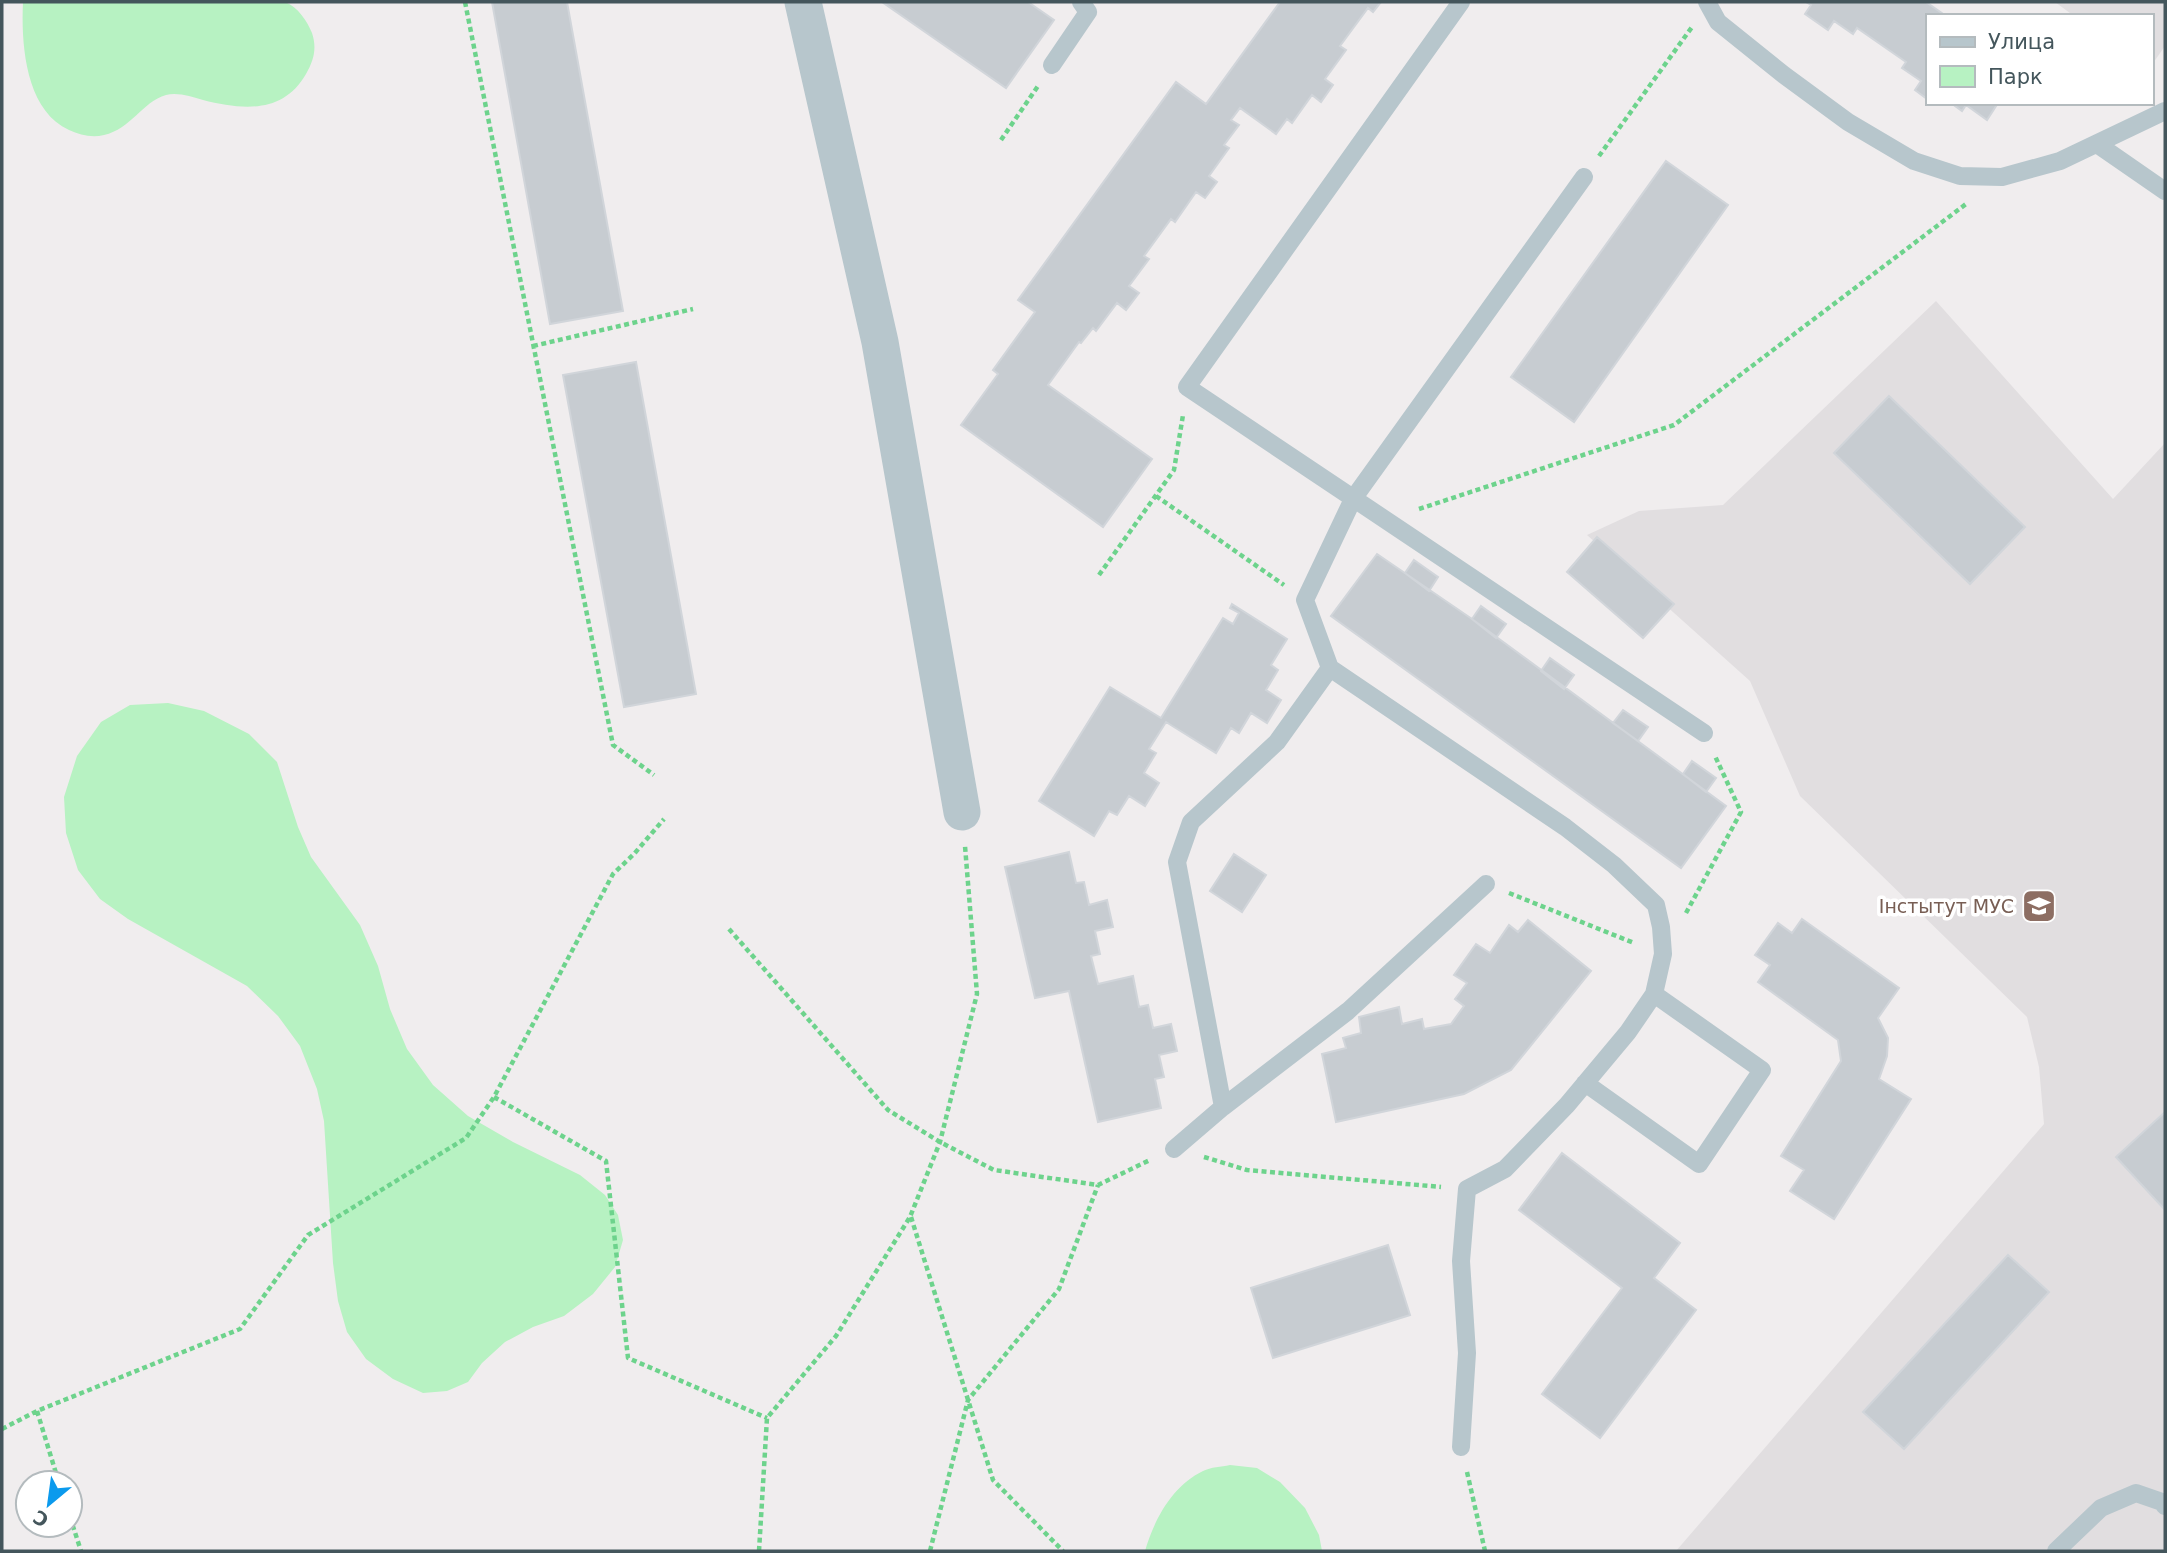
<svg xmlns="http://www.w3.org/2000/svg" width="2167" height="1553" viewBox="0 0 2167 1553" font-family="'DejaVu Sans',sans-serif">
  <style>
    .education { fill: #e1dee0 }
    .green { fill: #b7f2c2 }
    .building { fill: #c7ccd1; stroke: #d1d5da; stroke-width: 2 }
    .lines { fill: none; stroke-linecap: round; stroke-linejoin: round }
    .path { stroke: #6dd38c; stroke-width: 4.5; stroke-dasharray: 5 3.5; stroke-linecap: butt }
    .service { stroke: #b7c6cc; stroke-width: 18 }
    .minor { stroke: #b7c6cc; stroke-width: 37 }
    .labels { text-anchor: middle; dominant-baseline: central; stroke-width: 7; stroke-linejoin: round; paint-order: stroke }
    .education-label { font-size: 19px; fill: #785e54; stroke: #fff; text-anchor: end }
  </style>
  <rect width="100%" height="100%" fill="#f0edee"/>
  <path class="education" d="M2055,2h110v44l-14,20v-50h-77z
    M1936,301l177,198 52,-56v1108h-489l368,-427 -5,-57 -12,-50 -227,-221 -50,-115 -163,-146 52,-24 84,-6z"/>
  <path class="green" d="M23,2h262c13,5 22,19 27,31 5,15 2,27 -6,41 -23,40 -63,36 -103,26 -11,-3 -25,-8 -37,-5 -24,7 -35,34 -62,40 -12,3 -24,0 -35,-5 -44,-20 -48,-87 -46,-128z
    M168,703l36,8 45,23 28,28 21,65 13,30 49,68 18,41 12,43 17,40 26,36 35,31 45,26 67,33 25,20 13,20 5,25 -8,27 -22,27 -29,22 -31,11 -28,15 -23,21 -14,19 -21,9 -24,2 -30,-14 -27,-20 -19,-27 -9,-31 -5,-38 -9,-142 -7,-32 -17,-43 -22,-30 -31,-30 -119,-67 -28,-20 -22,-29 -12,-37 -2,-36 13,-41 24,-34 29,-17z
    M1230,1465l27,3 23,14 25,26 14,27 3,16h-177c9,-31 27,-65 58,-80 8,-4 18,-4 27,-6z"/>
  <path class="building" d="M492,2h75l56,309 -73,13z
    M882,2h146l26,18 -48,68z
    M1280,2h101l-8,10 -5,-4 -28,38 6,4 -21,29 8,6 -12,17 -9,-7 -20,28 -5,-4 -11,15 -36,-26 -9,12 8,5 -15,20 5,3 -20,28 8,6 -12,16 -9,-6 -21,30 -4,-3 -27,37 5,3 -20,27 10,7 -13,17 -9,-7 -21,28 -3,-3 -12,15 -2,-1 -31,43 104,74 -49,68 -142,-102 37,-51 -5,-4 42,-58 -17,-12 158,-218 30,22z
    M1806,2h120l20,14h-19v83l-12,-9 6,-9 -19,-13 4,-6 -49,-34 -4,6 -19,-13 -6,9 -23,-16 6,-9z
    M1951,103h47l-11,17 -21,-15 -4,6z
    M1666,161l62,44 -154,217 -63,-45z
    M636,362l60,332 -72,13 -61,-332z
    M1889,396l136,131 -55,57 -136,-131z
    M1597,537l77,67 -31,34 -76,-66z
    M1377,554l95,65 254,187 -45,62 -350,-252z
    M1414,560l24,17 -9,14 -24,-18z
    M1232,604l55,35 -16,26 7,5 -12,20 15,10 -14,23 -16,-10 -12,20 -8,-5 -15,25 -50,-31 -17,27 7,4 -12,20 15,10 -14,23 -16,-10 -12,19 -8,-4 -15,25 -55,-35 71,-114 51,31 62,-100 10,6 6,-11 -9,-5z
    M1481,606l25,18 -10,14 -24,-19z
    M1550,658l24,17 -10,14 -23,-18z
    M1623,710l25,17 -10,14 -25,-18z
    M1692,761l24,17 -10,14 -23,-18z
    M1069,852l7,31 8,-1 5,23 18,-5 6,27 -18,4 5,23 -9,2 7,28 35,-8 6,31 9,-2 5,23 18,-4 6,27 -18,4 5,22 -9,2 6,29 -63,14 -29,-131 -34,7 -30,-131z
    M1234,854l32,21 -24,37 -32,-21z
    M1802,919l97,69 -21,30 10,20 -1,18 -8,23 32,20 -77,120 -44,-28 14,-21 -23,-14 60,-95 -3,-21 -80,-58 12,-17 -15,-10 23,-32 14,10z
    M1528,920l63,51 -80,99 -47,24 -128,28 -14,-68 24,-6 -3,-10 18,-5 -2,-16 40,-10 3,17 20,-5 2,10 27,-5 13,-18 -9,-7 12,-16 -13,-8 22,-31 14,9 19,-28 9,7z
    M2165,1112v98l-49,-53z
    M1562,1153l118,90 -26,35 42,32 -96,128 -58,-44 80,-106 -103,-78z
    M1388,1245l22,70 -137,43 -22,-70z
    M2008,1255l41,37 -145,157 -41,-37z"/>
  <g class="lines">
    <path class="path" d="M465,2l148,743 41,30
      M1001,140l37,-54
      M1599,156l93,-129
      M533,346l160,-37
      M1156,496l128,89
      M1419,509l255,-84 292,-221
      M1099,575l75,-105 9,-55
      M1509,893l125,50
      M1686,913l55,-101 -26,-56
      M729,929l159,181 52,32 54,28 104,15 52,-25
      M494,1097l112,64 22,197 139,60
      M1204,1157l43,13 194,17
      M911,1217l82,263 70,71
      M37,1411l22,72
      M2,1429l35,-18 203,-82 68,-94 158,-97 28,-41 119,-223 21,-20 30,-35
      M1467,1472l18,79
      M70,1517l11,34
      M759,1551l8,-133 69,-82 74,-119 30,-75 37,-148 -12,-148
      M930,1551l38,-151 91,-111 39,-104"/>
    <path class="service" d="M1461,2l-274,385 517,346
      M1707,2l11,20 66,53 64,47 66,39 46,15 42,1 58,-16 105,-50
      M1052,65l36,-53 -7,-10
      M2097,144l68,47
      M1330,668l-53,74 -86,80 -14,40 46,245 125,-96 138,-127
      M1585,1083l114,81 63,-94 -108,-76
      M1174,1149l49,-42
      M1461,1447l6,-94 -6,-92 6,-72 38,-20 62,-64 61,-73 26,-38 9,-40 -2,-27 -5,-22 -42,-40 -49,-38 -235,-159 -25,-68 48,-101 231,-322
      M2056,1551l45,-43 35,-15 26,9 3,4"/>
    <path class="minor" d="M803,2l77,340 82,470"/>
  </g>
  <defs>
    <g id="university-square" transform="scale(1.75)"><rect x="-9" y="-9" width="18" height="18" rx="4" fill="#8d6e63" stroke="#fff"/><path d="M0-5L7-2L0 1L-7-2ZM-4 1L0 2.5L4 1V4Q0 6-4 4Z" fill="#fff"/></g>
  </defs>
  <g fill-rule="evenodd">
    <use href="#university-square" x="2039" y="906"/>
  </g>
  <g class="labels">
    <g class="education-label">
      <text x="2014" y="906">Інстытут МУС</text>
    </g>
  </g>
  <rect width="2167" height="1553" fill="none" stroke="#44565c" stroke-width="7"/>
  <rect x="1926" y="14" width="228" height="91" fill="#ffffff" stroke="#b4bbbe" stroke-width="2"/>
  <rect x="1940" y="37" width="35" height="10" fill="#b7c6cc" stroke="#b4bbbe" stroke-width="2"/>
  <text x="1988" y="49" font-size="21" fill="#44565c">Улица</text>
  <rect x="1940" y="66" width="35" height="21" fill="#b7f2c2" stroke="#b4bbbe" stroke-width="2"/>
  <text x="1988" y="84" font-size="21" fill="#44565c">Парк</text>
  <g transform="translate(49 1504) rotate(209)"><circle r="33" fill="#ffffff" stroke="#b4bbbe" stroke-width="2"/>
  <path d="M0-5L12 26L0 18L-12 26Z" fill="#0b9aed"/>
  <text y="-10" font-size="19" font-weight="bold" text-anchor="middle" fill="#44565c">С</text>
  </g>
</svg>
